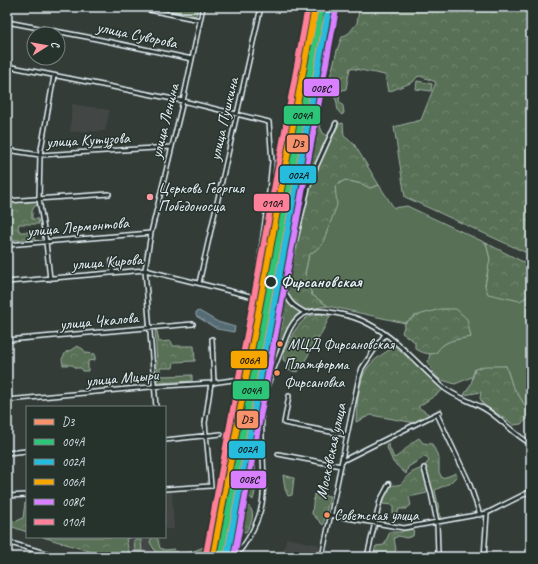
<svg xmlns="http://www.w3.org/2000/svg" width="538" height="564" viewBox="0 0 538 564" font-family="Caveat,sans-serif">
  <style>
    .built { fill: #434644 }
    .green { fill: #587055; stroke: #a0b0a6 }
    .forest { fill: url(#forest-crowns); stroke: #a0b0a6 }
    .water { fill: url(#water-ripples); stroke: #90a1a9 }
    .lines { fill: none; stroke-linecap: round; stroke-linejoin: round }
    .minor-casing { stroke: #e8f1f8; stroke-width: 6 }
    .minor { stroke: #26332d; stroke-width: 3 }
    .rail-1-casing { stroke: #26332d; stroke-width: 9 }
    .rail-2-casing { stroke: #26332d; stroke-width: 9 }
    .rail-3-casing { stroke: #26332d; stroke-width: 9 }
    .rail-4-casing { stroke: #26332d; stroke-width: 9 }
    .rail-5-casing { stroke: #26332d; stroke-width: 9 }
    .rail-6-casing { stroke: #26332d; stroke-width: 9 }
    .rail-1 { stroke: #f8926a; stroke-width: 6 }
    .rail-2 { stroke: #2dc577; stroke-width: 6 }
    .rail-3 { stroke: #26bcdd; stroke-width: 6 }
    .rail-4 { stroke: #f7a600; stroke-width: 6 }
    .rail-5 { stroke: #d880ff; stroke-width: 6 }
    .rail-6 { stroke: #ff8098; stroke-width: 6 }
    .poi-dot { fill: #ff9aa2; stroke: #26332d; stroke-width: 1.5 }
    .stop-dot { fill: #26332d; stroke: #e8f1f8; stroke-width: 2 }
    .bus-dot { fill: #fa915f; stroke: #26332d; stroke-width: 1.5 }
    .labels { text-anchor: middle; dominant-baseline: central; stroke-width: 3; stroke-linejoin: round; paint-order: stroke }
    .bus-label { font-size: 15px; fill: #e8f1f8; stroke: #26332d; text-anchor: start }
    .street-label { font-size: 16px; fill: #e8f1f8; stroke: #26332d }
    .poi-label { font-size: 16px; fill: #e8f1f8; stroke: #26332d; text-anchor: start }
    .stop-label { font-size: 16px; font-weight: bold; fill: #e8f1f8; stroke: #26332d; text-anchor: start }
    .line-badge { stroke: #26332d; stroke-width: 1.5 }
    .pale-badge-label { font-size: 11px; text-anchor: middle; font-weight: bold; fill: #111 }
  </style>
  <defs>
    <pattern id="forest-crowns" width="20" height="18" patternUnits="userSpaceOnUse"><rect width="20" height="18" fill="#587055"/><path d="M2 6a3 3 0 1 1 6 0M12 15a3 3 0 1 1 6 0" fill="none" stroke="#70856e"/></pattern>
    <pattern id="water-ripples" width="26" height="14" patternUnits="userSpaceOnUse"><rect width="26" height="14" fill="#566c74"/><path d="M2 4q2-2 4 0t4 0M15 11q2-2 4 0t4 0" fill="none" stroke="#6e8189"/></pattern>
  </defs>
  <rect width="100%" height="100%" fill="#333c37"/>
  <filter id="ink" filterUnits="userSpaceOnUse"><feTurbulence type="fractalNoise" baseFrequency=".025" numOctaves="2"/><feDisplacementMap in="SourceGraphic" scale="8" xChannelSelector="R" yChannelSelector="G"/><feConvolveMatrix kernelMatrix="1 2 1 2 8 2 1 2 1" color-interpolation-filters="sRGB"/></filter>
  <g filter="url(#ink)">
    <path class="built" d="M72,104l38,6 -5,21 -35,1z
      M172,491l2,38h-9v-37z
      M125,537h26l1,18 -25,1z
      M286,538l34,7 -3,12h-34z"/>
    <path class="green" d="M417,81l15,3 -1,7 -15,-2z
      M345,180l17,4 8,4 9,-3 15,23 13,-2 79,37 4,16 -5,26 35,16 11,-7v113h-5l-14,-22 -6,-19 -31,3 -3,8 -17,7 -16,-5 -6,-7 -5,-10 2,-8 6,-1c9,-14 20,-13 35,-16l-56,-21 -10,7 -77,-17 -16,-11 -7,-22 4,-18 13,-10 14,-40 -1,-19z
      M134,540h7l1,11h-7z"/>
    <path class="forest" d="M156,7h42l-2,9z
      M357,7h174v248l-126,-58 -11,-70 27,-7 15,-38 -16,-6 -3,1 -4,5 -25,10 -3,-17 -35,-7 -4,21 -6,2 -1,10 4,5 1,7 -2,2c-6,-4 -4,-9 -6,-15 -2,-5 -5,-10 -8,-15l10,-38 4,-10 7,-4 8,-10 2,-13z
      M315,123l4,1 4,9 9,6 7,-15 4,-1 1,13 10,8 25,41 -9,3 -8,-4 -17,-4 -10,6 2,19 -15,40 -13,10 -4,18 7,22 16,11 -19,3 -16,10 -6,9 -16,41 -2,-4c4,-11 18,-46 14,-56 -1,-3 -5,-7 -7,-10l16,-65 19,-109z
      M37,201v4l-3,2 -2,4v8h6l1,5h-20l-1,4 2,4h15l-1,8h-23l-1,-7 -3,-1v-29z
      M486,243l45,23v28l-11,7 -32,-7 -3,-8 5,-27z
      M440,309h16l11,10 4,18c-15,3 -26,2 -35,16 -7,2 -15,0 -21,-5v-6l-13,-9 3,-10 10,-7z
      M320,314l10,2 -10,20 -22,36 -11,-2 1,-7 -5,-3c1,-13 12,-33 22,-41 4,-4 10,-4 15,-5z
      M155,330l2,1 2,11 12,-1 2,5h21l1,15 -21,1 -1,6h-13v8l32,-1v6l-34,2z
      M77,346l6,3 3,4 9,1v6l-7,1v10h-5l-2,-3h-6l-2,-3h-10l-1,-6 4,-7 5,-2z
      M395,346l48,44 -25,17 12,8 -15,8 -44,-8 -15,7c1,-15 2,-43 12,-55 7,-9 17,-14 27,-21z
      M485,366h21l6,19 14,22h5v9l-10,8 -7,1 -31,-21 -3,-6 1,-6 -17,3 7,-11 4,-15z
      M254,434l2,54 -3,12 -7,-6z
      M419,438l4,5 9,1 7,14v14l3,6 7,-2 7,-3 1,3 -7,7 -15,7 6,29 -3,1 -6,-31 -7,-24 4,-4 -3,-5 -18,11 -2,7 -13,-12 -7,-17 2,-1 6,14c9,-4 15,-15 25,-20z
      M422,468l7,21 -2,4 -18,4 2,8 -5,4h-7l-2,6 -4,-1v-9l-10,-1 -2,-3 10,-16c15,1 10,-5 19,-11 3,-3 8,-4 12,-6z
      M283,475l11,3 -2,17 -4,1 -3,-7z
      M314,494l16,2 -7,29 -11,-11z
      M241,502h3c2,3 6,5 7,7 4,8 -1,16 -5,23l-6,-1 -2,-3 -6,-2v-6c7,-4 7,-8 7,-16z
      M25,503h2v29l-20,-7v-9l8,6 8,-4z
      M414,528l-1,8 -7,2 -7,-2 -5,2 2,12 -3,4v3h-21l4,-11 8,-1 6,-13h12l2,-2z
      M43,537h88l-5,2 4,18 26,-4 -6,-11 2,-5h5l3,11 5,2 9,-1 5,5 12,-2 13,-5 -2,10h-94z"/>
    <path class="water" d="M199,311l19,11 17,5 -1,5 -17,-3 -21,-13v-4z"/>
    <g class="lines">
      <g class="minor-casing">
        <path id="minor" d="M134,7l66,13
          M7,22l80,15 105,22
          M7,66l176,35 86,21 3,40 -4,39 -13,90 -6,27 -9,61 -29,4 -61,4 -143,13
          M7,78l3,-11
          M7,150l33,5 131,-8
          M7,201l102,-7
          M7,245l144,-12
          M112,261l1,11
          M50,279l-4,-37 -7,-43 1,-44 14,-79
          M7,282l138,-12 109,27
          M199,283l62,-276
          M306,313c-13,-7 -17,-10 -22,-24l24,-101 5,-14 23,-51
          M212,339l2,44
          M7,340l186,-16
          M289,396l-5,27 63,12
          M156,407l-11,-137 6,-37 32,-132 20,-94
          M437,414l32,68 11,33
          M165,440l56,-6
          M7,453l20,-2
          M278,454l63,12
          M342,461l98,-49
          M424,468l7,25 6,29 1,32 -2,3
          M165,489l46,-3 -6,-63 6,-40
          M7,496l20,-1
          M330,515l74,13 83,-15 44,-22
          M7,542l52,15
          M235,557c13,-16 23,-33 27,-53 5,-30 -2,-61 0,-91 1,-20 9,-36 16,-55 13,-32 15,-54 57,-45 12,2 23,5 34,11 29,15 50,42 74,63 13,11 30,14 45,24 15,10 27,24 43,33
          M322,557l37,-180 3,-9 23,-34
          M367,557l13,-56 9,-17
          M484,557l3,-44"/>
      </g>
      <use href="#minor" class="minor"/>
      <g class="rail-1-casing">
        <path id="rail-1" d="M311,42l6,-35
          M222,557l83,-452 16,-70 9,-28"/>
      </g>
      <g class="rail-2-casing">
        <path id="rail-2" d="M220,557l102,-550"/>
      </g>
      <g class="rail-3-casing">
        <path id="rail-3" d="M227,557l102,-549"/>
      </g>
      <g class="rail-4-casing">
        <path id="rail-4" d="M213,556l102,-549"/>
      </g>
      <g class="rail-5-casing">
        <path id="rail-5" d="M234,557l102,-547"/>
      </g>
      <g class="rail-6-casing">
        <path id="rail-6" d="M206,554l102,-547"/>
      </g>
      <use href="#rail-1" class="rail-1"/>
      <use href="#rail-2" class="rail-2"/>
      <use href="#rail-3" class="rail-3"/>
      <use href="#rail-4" class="rail-4"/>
      <use href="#rail-5" class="rail-5"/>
      <use href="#rail-6" class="rail-6"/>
    </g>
  </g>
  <circle class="poi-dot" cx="150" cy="197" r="4"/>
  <circle class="stop-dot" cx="271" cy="282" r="6"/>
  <g class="bus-dot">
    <circle cx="280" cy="344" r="3.5"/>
    <circle cx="277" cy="373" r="3.5"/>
    <circle cx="327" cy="515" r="3.5"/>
  </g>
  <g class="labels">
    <g class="bus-label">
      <text x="288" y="344">МЦД Фирсановская</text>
      <text x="284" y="364">Платформа<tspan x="284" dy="18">Фирсановка</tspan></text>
      <text x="334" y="515">Советская улица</text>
    </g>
    <g class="street-label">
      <text transform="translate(137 35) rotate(12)">улица Суворова</text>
      <text transform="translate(224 119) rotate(-77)">улица Пушкина</text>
      <text transform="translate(165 121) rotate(-76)">улица Ленина</text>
      <text transform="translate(88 140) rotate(-3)">улица Кутузова</text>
      <text transform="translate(78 227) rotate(-5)">улица Лермонтова</text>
      <text transform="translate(107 262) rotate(-4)">улица Кирова</text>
      <text transform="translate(99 321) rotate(-5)">улица Чкалова</text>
      <text transform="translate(122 378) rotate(-5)">улица Мцыри</text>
      <text transform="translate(331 451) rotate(-78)">Московская улица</text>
    </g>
    <g class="poi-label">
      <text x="158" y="188">Церковь Георгия<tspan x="158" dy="18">Победоносца</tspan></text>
    </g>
    <g class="stop-label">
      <text x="281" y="282">Фирсановская</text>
    </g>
  </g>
  <g class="line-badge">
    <rect x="303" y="78" width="37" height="19" rx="4" fill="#d880ff"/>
    <rect x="283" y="105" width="38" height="20" rx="4" fill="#2dc577"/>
    <rect x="286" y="134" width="23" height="19" rx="4" fill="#f8926a"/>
    <rect x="279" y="165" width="38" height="19" rx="4" fill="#26bcdd"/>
    <rect x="253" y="193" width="37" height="19" rx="4" fill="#ff8098"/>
    <rect x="230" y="350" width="38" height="19" rx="4" fill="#f7a600"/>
    <rect x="232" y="380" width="38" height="20" rx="4" fill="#2dc577"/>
    <rect x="236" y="410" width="23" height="19" rx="4" fill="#f8926a"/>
    <rect x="228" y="440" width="38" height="19" rx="4" fill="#26bcdd"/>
    <rect x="230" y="470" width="37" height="19" rx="4" fill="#d880ff"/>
  </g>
  <g class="pale-badge-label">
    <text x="321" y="92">008С</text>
    <text x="302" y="119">004А</text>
    <text x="298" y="147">D3</text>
    <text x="298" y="179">002А</text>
    <text x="272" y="207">010А</text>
    <text x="249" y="364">006А</text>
    <text x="251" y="394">004А</text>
    <text x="247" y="423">D3</text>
    <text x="247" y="453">002А</text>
    <text x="249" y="483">008С</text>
  </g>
  <rect width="538" height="564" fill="none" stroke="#26332d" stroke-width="24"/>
  <rect x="12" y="12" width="514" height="540" fill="none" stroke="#e8f1f8" stroke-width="1.5" filter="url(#ink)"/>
  <rect x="26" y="406" width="140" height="132" fill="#26332d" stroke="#747f7e"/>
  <rect x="34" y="419" width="20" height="6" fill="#f8926a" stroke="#747f7e"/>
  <text x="62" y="426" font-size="12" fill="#e8f1f8">D3</text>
  <rect x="34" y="439" width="20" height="6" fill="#2dc577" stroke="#747f7e"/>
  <text x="62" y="446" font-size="12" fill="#e8f1f8">004А</text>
  <rect x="34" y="459" width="20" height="6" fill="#26bcdd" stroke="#747f7e"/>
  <text x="62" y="466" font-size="12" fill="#e8f1f8">002А</text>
  <rect x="34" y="479" width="20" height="6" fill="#f7a600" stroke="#747f7e"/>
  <text x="62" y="486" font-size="12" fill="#e8f1f8">006А</text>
  <rect x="34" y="499" width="20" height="6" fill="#d880ff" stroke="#747f7e"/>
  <text x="62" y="506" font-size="12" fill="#e8f1f8">008С</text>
  <rect x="34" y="519" width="20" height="6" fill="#ff8098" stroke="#747f7e"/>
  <text x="62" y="526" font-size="12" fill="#e8f1f8">010А</text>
  <g transform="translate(46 46) rotate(79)"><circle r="19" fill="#26332d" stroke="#747f7e"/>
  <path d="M0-3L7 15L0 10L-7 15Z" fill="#ff9aa2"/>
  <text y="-6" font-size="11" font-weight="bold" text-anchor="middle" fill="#e8f1f8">С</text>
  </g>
</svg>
